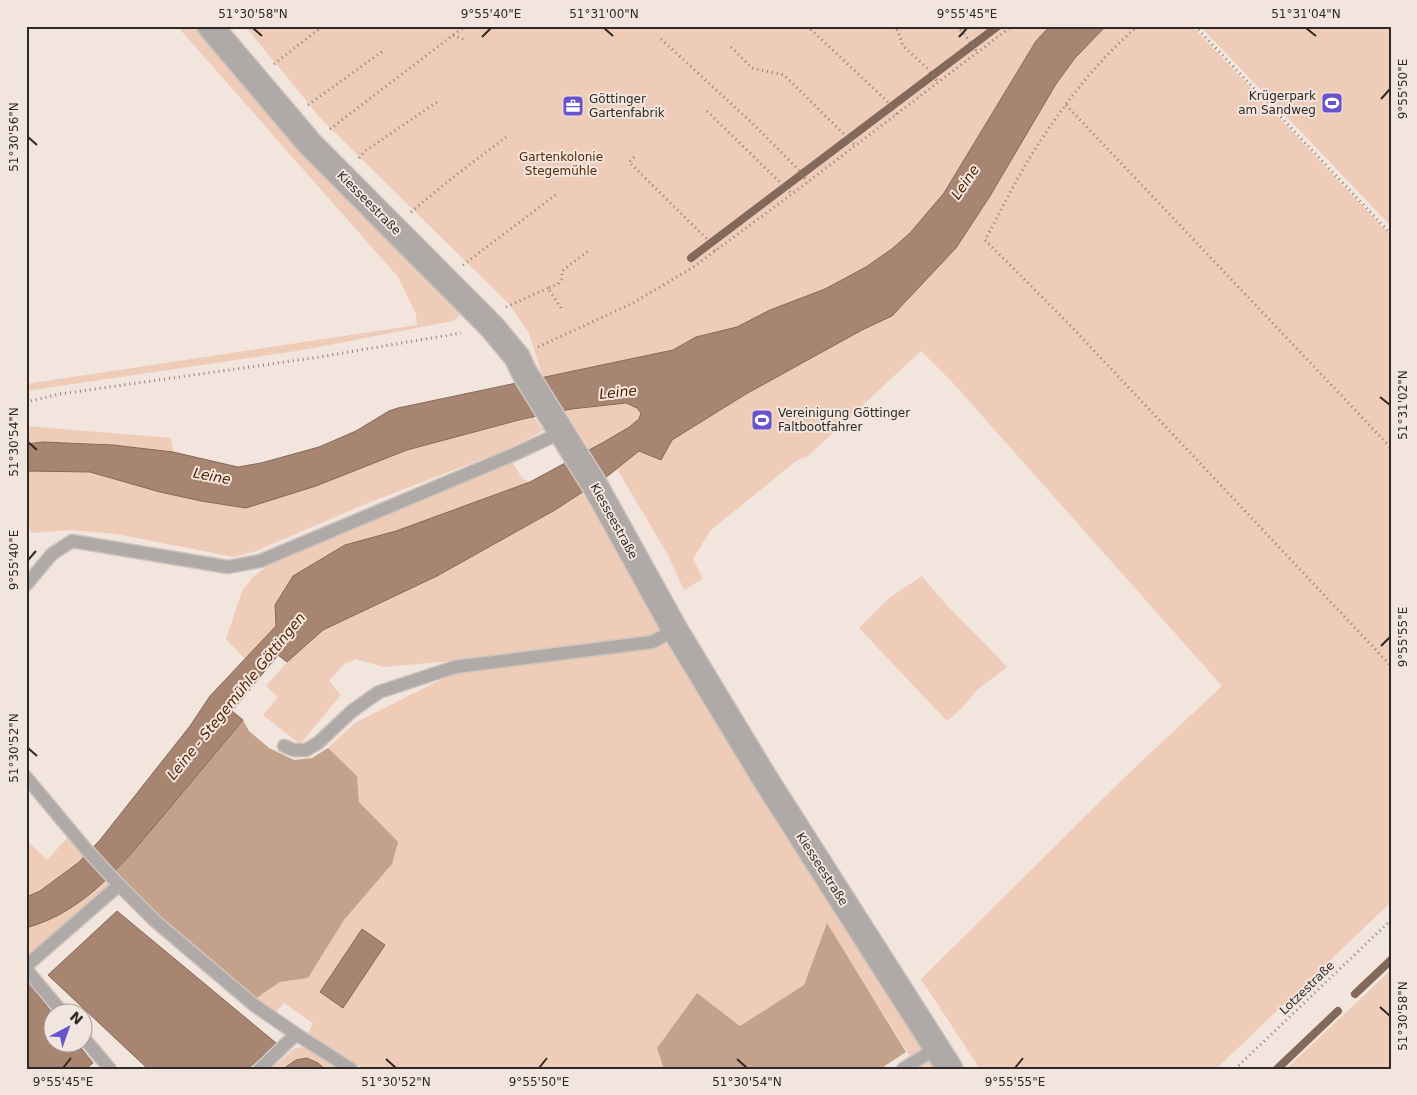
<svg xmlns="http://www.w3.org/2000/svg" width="1417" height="1095" viewBox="0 0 1417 1095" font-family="'DejaVu Sans',sans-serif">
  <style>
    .green { fill: #efccb7 }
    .forest { fill: #c4a18b }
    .water { fill: #a78570; stroke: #83695a }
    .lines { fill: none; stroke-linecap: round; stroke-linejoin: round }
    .stream { stroke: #83695a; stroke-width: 8 }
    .lane-casing { stroke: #cfc3bc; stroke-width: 15 }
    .street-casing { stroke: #cfc3bc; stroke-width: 28 }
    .path { stroke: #8a817c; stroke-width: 3; stroke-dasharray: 1 4; stroke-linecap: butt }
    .lane { stroke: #afaaa7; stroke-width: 12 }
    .street { stroke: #afaaa7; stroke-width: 25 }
    .ticks { fill: none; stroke: #2e2927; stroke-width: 2 }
    .labels { text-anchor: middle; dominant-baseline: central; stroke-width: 4; stroke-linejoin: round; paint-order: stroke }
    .poi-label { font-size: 12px; fill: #2e2927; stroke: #f2e5dd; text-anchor: start }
    .park-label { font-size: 12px; fill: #582a06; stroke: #f2e5dd }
    .street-label { font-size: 12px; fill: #2e2927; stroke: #f2e5dd }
    .water-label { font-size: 14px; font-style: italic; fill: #4e2100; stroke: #f2e5dd }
    .neatline { fill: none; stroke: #2e2927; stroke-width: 2 }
    .ticks-label { font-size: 12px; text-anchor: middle; fill: #2e2927 }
  </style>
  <rect width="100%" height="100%" fill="#f2e5dd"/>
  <path class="green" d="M177,26h24l258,286v4l-6,5 -150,29 -277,41v-7l391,-59 -1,-11 -18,-37z
    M245,26h805l-14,15 -92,152 -34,40 -17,15 -27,19 -41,22 -55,21 -33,17 -41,10 -23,13 -130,28 -14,-45 -20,-29 -187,-184z
    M1106,26h86l199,210v666l-175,167h-236l-59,-90 205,-203 96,-90 -269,-303 -32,-32 -113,105 -12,5 -86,70 -17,28 10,20 -19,11 -16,-35 -51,-86 22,-19 22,10 11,-20 74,-46 116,-64 30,-14 64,-68 34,-52 66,-112 19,-26z
    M1200,26h191v200z
    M626,403l11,5 4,5 -2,6 -49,31 -25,-39z
    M534,417l7,11 4,-2 1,3 -33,18 -150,58 -107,46 -22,6 -118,-23 -42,-4 -43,3 -5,-15v-47l64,1 70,20 41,9 45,7 70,-22 91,-36z
    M26,426l145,12 2,14c-48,-6 -98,-13 -147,-8z
    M511,461l12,18 7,3 -134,49 -51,14 -70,60 1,21 -31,33 -19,-20 16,-48 12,-15 13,-10 69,-31z
    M582,493l3,4 5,-4 351,576h-23l-91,-145 -23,61 -64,41 -43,-33 -40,55 7,21h-300l-56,-36 5,-10 -29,-20 -8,9 -21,-13 25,-17 28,-4 36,-58 48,-56 5,-22 -38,-40 -2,-26 -29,-28 27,-25 97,-49 32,-6 171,-21 -5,-9 -197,23 -70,6 -27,-8 -12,5 -15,17 12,14 -41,49 -37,-29 15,-18 -12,-11 21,-24 36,-32 114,-54 118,-66z
    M922,576c25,33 57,60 85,91l-30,23 -14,17 -16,14 -88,-93 30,-30z
    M67,838l17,19 -44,34 -14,6v-57l21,20z
    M106,881l5,4 -85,76v-33c33,-9 54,-26 80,-47z
    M1391,970v99h-105z
    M305,1047l33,22h-67l24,-21z"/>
  <path class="forest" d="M243,720l6,11 20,17 25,12 18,-2 16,-10 29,28 2,26 39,40 -6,22 -48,56 -36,58 -28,4 -25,17 -96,-83 -44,-44z
    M827,923l79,129 -26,17h-216l-7,-21 40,-55 43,33 64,-41z"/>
  <path class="water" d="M1050,26h56l-31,32 -19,26 -66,112 -34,52 -64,68 -30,14 -116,64 -74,46 -11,20 -22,-9 -30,24 -54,35 -118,66 -114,54 -36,32 -9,-7 -46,56 11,9c-27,32 -54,65 -81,97 -39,46 -75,94 -136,111v-31l14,-6 39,-29 21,-22 90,-114 20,-30 66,-70 -1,-21 18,-29 52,-31 51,-14 134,-49 72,-39 27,-16 10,-8 2,-6 -4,-5 -11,-5 -54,6 -49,10 -116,31 -91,36 -70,22 -45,-7 -41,-9 -70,-20 -64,-1v-27l17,-2 70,3 60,7 65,15 23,-4 58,-16 37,-16 33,-20 9,-3 275,-58 23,-13 41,-10 33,-17 55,-21 41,-22 27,-19 17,-15 34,-40 92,-152z
    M117,911l159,132 -28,26h-100l-100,-94z
    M362,929l23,16 -42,63 -23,-16z
    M28,982l24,31v29l25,1 16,20 -7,6h-60v-86z
    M307,1058l11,5 7,6h-42l13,-9z"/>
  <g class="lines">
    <path class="stream" d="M691,258l307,-232
      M1355,994l36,-34
      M1277,1069l61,-58"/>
    <g class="lane-casing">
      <path id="lane" d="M26,585l26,-31 20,-13 156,26 32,-6 257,-108 45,-21
        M284,746l10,4h12l12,-7 34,-32 27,-19 76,-25 197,-25 23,-12
        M26,777l60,72 33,36
        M26,966l93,-81 36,36 99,84 42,29 55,35
        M26,969l36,43
        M82,1036l28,33
        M260,1069l36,-35
        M903,1069l34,-21"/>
    </g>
    <g class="street-casing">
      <path id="street" d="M210,26l100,118 182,183 25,30 7,15 73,117 78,141 89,147 186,292"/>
    </g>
    <path class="path" d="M807,26l79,74 11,14
      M893,26l5,5 5,15 25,23 10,13
      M957,26c8,8 14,18 21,27
      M1138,26c-46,39 -84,91 -115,143 -13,23 -25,47 -38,71l82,82 324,344
      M1195,26l196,208
      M453,35l12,5
      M661,39l90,83 47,47 10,13
      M731,47l21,21 32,7 72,71
      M274,64l49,-38
      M308,105l75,-54
      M1066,105l325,343
      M707,111l85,83
      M330,129l135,-103
      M634,157l-5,5 78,77 8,12
      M359,158l6,-7 75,-51
      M411,212l41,-34 57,-43
      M463,265l95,-72
      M506,307l42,-19
      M561,308l-13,-20 10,-4 4,-5v-8l26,-20
      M538,347l93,-43 61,-36 100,-74 220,-168
      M26,402l34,-8 253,-36 148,-25
      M1235,1069l156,-149"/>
    <use href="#lane" class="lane"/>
    <use href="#street" class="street"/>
  </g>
  <path class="ticks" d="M253,28l9,8M604,28l9,8M1306,28l10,8M482,37l9,-9M959,37l8,-9M1381,99l9,-10M28,137l9,8M1380,397l10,8M28,442l9,8M28,560l8,-9M1381,646l9,-9M28,748l9,8M1380,1007l10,9M386,1059l10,9M737,1059l10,9M63,1068l8,-10M539,1068l8,-10M1015,1068l8,-10"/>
  <defs>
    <g id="stadium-square" transform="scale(1.125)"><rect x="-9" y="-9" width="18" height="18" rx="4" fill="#6853cc" stroke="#f2e5dd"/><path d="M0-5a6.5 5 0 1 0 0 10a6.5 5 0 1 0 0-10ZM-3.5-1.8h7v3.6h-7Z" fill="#fff"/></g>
    <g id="office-square" transform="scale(1.125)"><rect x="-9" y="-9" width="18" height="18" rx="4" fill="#6853cc" stroke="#f2e5dd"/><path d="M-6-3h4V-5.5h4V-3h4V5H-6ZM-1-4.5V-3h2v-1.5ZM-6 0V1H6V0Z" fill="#fff"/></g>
  </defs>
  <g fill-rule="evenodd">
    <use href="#stadium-square" x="1332" y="103"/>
    <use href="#office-square" x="573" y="106"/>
    <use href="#stadium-square" x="762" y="420"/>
  </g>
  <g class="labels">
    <g class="poi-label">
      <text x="1316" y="96" text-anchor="end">Krügerpark<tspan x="1316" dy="14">am Sandweg</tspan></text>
      <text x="589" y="99">Göttinger<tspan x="589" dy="14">Gartenfabrik</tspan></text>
      <text x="778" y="413">Vereinigung Göttinger<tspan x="778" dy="14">Faltbootfahrer</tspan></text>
    </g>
    <g class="park-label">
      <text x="561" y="157">Gartenkolonie<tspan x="561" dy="14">Stegemühle</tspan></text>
    </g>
    <g class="street-label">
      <text transform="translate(369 203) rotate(45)">Kiesseestraße</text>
      <text transform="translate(614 521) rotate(61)">Kiesseestraße</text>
      <text transform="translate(822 869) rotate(57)">Kiesseestraße</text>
      <text transform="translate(1307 988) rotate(-44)">Lotzestraße</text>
    </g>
    <g class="water-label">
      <text transform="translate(965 182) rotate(-56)">Leine</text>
      <text transform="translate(618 392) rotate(-6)">Leine</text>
      <text transform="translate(212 476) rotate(11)">Leine</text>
      <text transform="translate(236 696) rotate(-51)">Leine - Stegemühle Göttingen</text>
    </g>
  </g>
  <rect width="1417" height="1095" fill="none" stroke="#f2e5dd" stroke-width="55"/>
  <g transform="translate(68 1028) rotate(41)"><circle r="24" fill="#f2e5dd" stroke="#a49a94"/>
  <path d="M0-4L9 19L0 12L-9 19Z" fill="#6853cc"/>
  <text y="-8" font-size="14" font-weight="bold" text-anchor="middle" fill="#2e2927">N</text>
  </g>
  <rect x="28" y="28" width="1362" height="1040" class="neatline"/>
  <g class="ticks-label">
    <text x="253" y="18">51°30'58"N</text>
    <text x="491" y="18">9°55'40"E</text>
    <text x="604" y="18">51°31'00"N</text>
    <text x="967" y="18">9°55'45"E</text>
    <text x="1306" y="18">51°31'04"N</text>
    <text transform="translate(1403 89) rotate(-90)" y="4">9°55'50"E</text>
    <text transform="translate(14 137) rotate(-90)" y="4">51°30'56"N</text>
    <text transform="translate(1403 405) rotate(-90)" y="4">51°31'02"N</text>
    <text transform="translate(14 442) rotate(-90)" y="4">51°30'54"N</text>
    <text transform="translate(14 560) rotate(-90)" y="4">9°55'40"E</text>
    <text transform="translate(1403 637) rotate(-90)" y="4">9°55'55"E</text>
    <text transform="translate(14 748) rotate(-90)" y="4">51°30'52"N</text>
    <text transform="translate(1403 1016) rotate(-90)" y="4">51°30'58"N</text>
    <text x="63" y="1086">9°55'45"E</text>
    <text x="396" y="1086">51°30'52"N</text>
    <text x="539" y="1086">9°55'50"E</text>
    <text x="747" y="1086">51°30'54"N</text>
    <text x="1015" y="1086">9°55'55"E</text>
  </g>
</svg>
